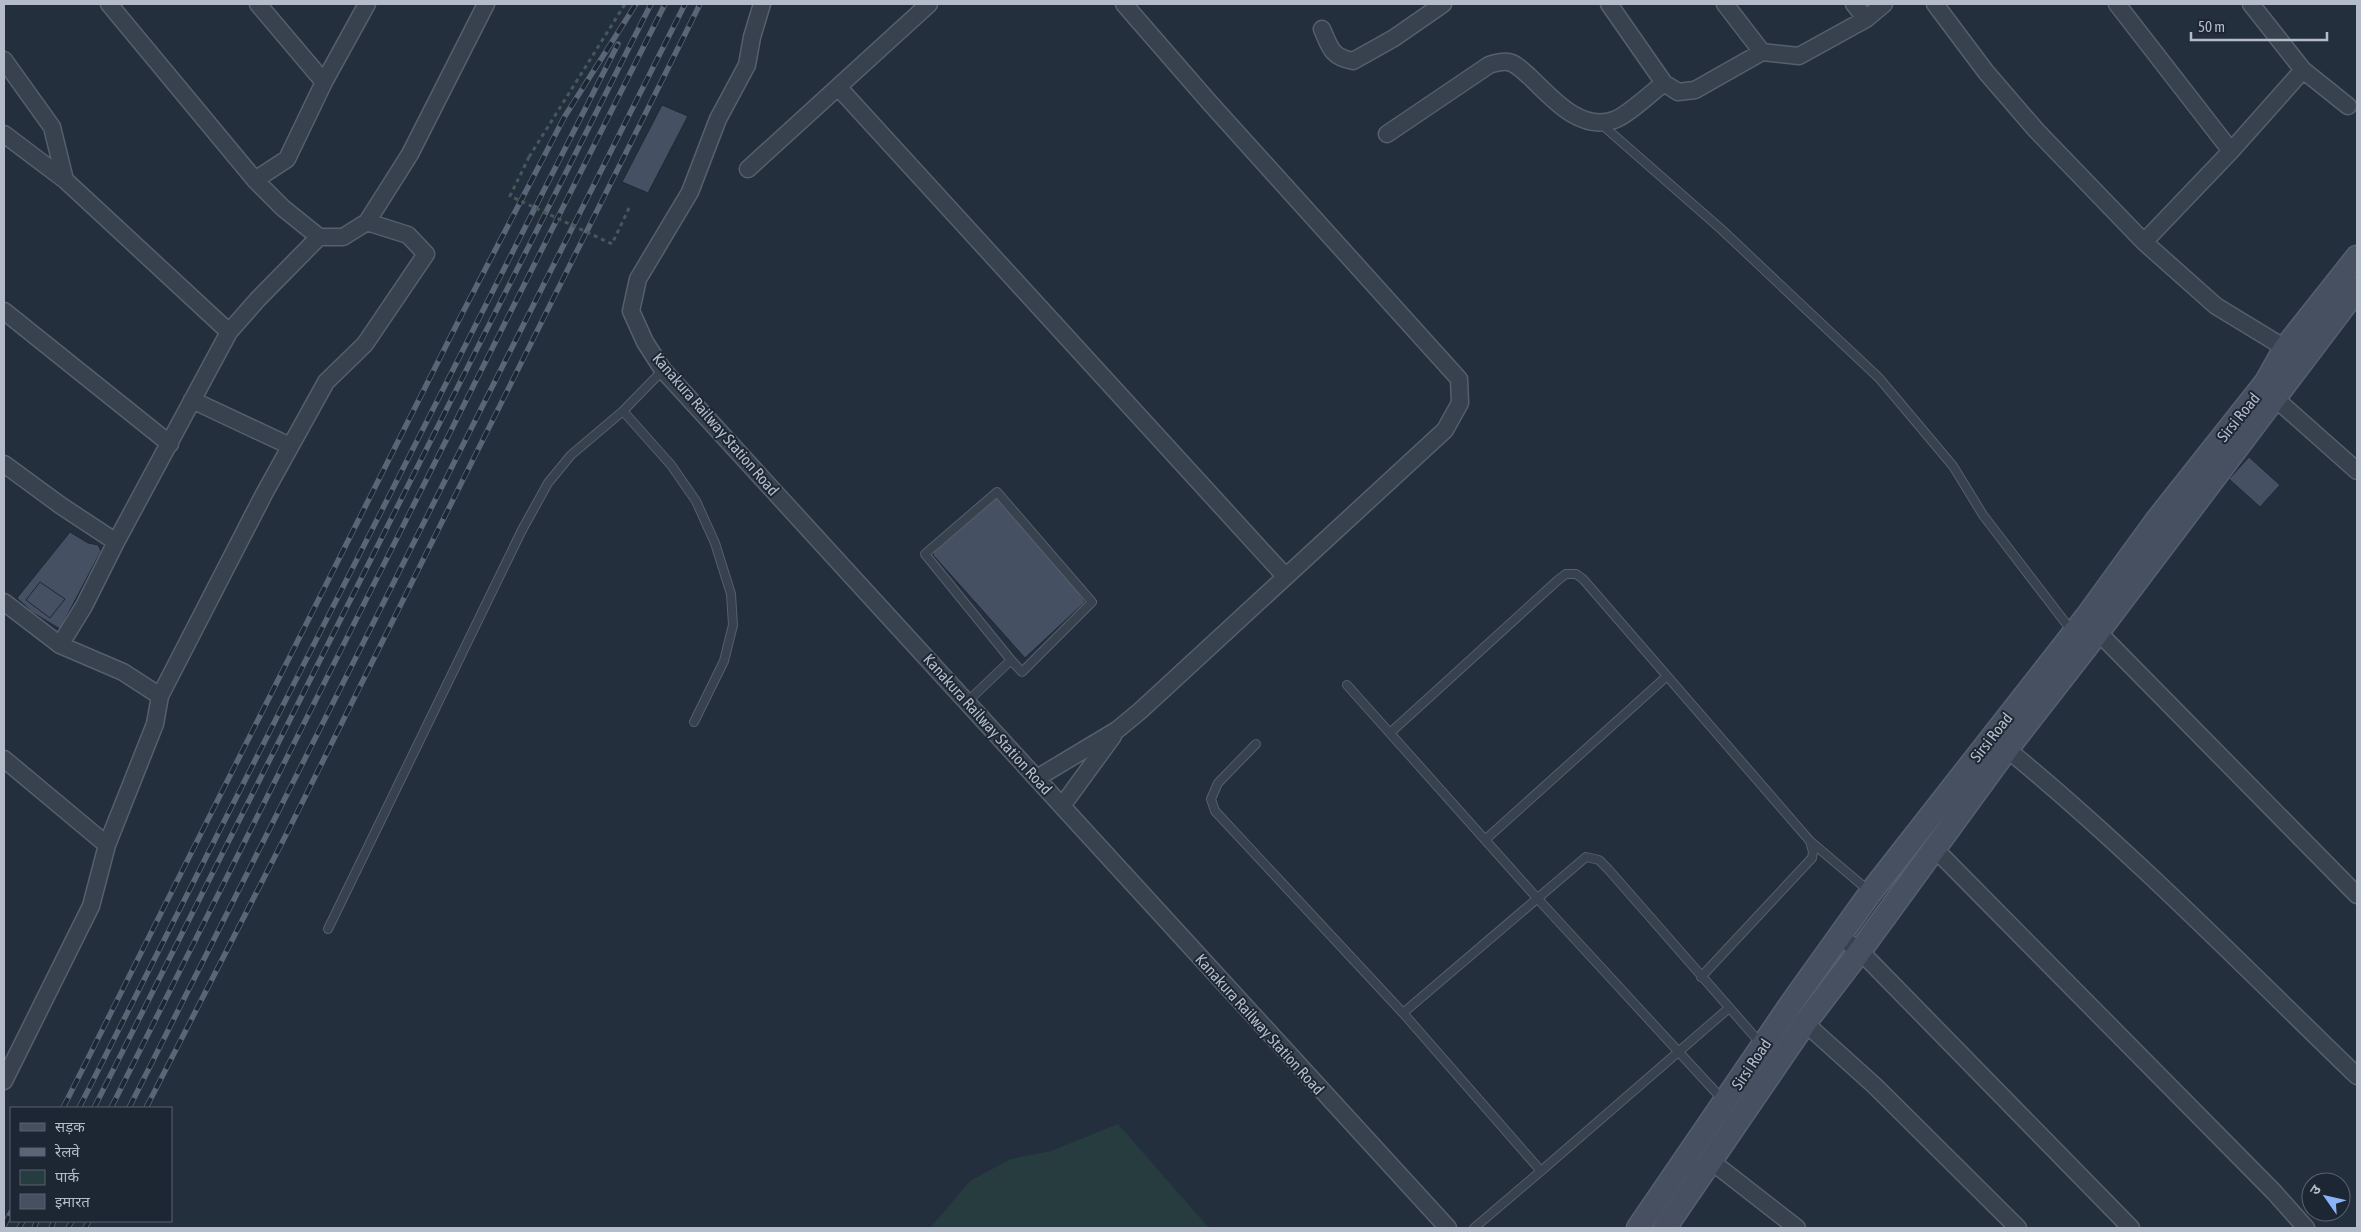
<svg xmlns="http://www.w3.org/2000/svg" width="2361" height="1232" viewBox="0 0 2361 1232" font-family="'Asap Condensed','Noto Sans Devanagari',sans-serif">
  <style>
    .green { fill: #263c3f }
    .building { fill: #455162; stroke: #1f2835 }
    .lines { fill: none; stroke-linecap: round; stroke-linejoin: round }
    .service-casing { stroke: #565f6c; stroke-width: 10 }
    .minor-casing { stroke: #565f6c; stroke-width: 19 }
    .secondary-casing { stroke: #565f6c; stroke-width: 25 }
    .path { stroke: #44595c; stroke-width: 3; stroke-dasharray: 4 4; stroke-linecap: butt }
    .service { stroke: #38414e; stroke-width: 8 }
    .minor { stroke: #38414e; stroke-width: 16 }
    .secondary { stroke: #465061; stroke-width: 22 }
    .rail-casing { stroke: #5a6575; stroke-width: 5.5 }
    .rail { stroke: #1d2633; stroke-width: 4; stroke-dasharray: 11; stroke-linecap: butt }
    .path-bridge { stroke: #44595c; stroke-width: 3; stroke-dasharray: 4 4; stroke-linecap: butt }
    .labels { text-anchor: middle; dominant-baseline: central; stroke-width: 4; stroke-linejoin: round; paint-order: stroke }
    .street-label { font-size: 16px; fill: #b4bcc9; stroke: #1d2633 }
  </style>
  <rect width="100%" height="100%" fill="#242f3e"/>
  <path class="green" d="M1118,1124l91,104h-279l40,-47 41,-22 40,-8z"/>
  <path class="building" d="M662,105l26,11 -40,77 -26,-11z
    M2249,457l31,28 -20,22 -31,-28z
    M997,496l77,90 11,16 -60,56 -92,-103 1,-4z
    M70,532l18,11 10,2 3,6 -41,78 -28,-17 -15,-14z
    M40,582l25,17 -15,19 -24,-18z"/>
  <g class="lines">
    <g class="service-casing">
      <path id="service" d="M1600,123l121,106 158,149 74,88 30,49 88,115
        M623,411l48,54 25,36 19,42 16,51 2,31 -9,36 -30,61
        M1347,685l190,213 186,202
        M967,702l44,-42 -86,-106 72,-62 95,110 -70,70 -11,-12
        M1390,733l168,-153 8,-6h10l7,5 227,262 3,11 -1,6 -111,119
        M1256,744l-38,39 -7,16 4,12 188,202 138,158 -67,57
        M1486,839l180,-162
        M1810,841l59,50
        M328,929l194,-399 26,-47 23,-28 52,-44 40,-41
        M1403,1013l183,-156 13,3 9,9 154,176
        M1541,1171l188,-163"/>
    </g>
    <g class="minor-casing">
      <path id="minor" d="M109,4l146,176 28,28 36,29h24l24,-15 43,-68 76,-150
        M762,4l-10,33 -5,28 -29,54 -28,73 -52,87 -7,32 14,31 18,28 785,858
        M1609,4l55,79 14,9 17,-2 67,-38 37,4 67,-37 18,-15
        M1725,4l37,48
        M1854,4l12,15
        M1935,4l51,68 50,58 108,112 72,64 69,42
        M2117,4l114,147
        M1322,29c8,18 9,28 31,32l41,-23 49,-34
        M4,60l48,67 13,53 164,152 -113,210
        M2303,70l45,36
        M324,82l43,-78
        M839,88l446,488
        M4,134l61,46
        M1387,134l102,-69c6,-2 12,-4 19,-3 8,1 16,10 22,15 22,21 50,55 84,43 13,-4 38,-28 50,-37
        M748,169l181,-165
        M255,180l32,-21 37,-77 -66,-78
        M2144,242l87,-91 72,-81 -52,-66
        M4,311l166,133
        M229,332l29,-33 61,-62
        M2276,399l81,72
        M192,400l98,46
        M4,464l56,41 56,37 -32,64 -24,39
        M4,602l56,43 63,27 37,24 -5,28 -48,121 -16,61 -87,175
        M2098,632l259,263
        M160,696l104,-202 62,-112 39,-38 61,-90 -18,-19 -41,-13
        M2007,749c123,101 235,216 350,327
        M4,759l103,86
        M1037,778l80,-48 23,-19 305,-281 15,-27 -1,-24 -249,-276 -86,-99
        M1062,806l51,-70
        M1934,848l340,344 32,36
        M1839,936l21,15 271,277
        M1805,1023l70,63 143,142
        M1711,1161l86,67"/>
    </g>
    <g class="secondary-casing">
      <path id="secondary" d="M1638,1228l155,-227 78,-109 216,-276 69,-95 110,-139 19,-34 72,-91
        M1665,1228l140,-205 55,-72 147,-202 91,-117 259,-343"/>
    </g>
    <path class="path" d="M529,157l96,-153"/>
    <use href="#service" class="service"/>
    <use href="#minor" class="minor"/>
    <use href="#secondary" class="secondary"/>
    <g class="rail-casing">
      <path id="rail" d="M63,1108l400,-796 102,-196 71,-112
        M79,1108l539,-1064
        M94,1108l557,-1104
        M111,1108l554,-1104
        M129,1108l556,-1104
        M146,1108l143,-279 411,-825
        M4,1226l7,-14
        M19,1228l4,-7
        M34,1228l3,-7
        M51,1228l3,-7
        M68,1228l4,-7
        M85,1228l4,-7"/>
    </g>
    <use href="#rail" class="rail"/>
    <path class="path-bridge" d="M529,157l-19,39 102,48 17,-36"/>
  </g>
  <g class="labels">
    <g class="street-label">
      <text transform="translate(2238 417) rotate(-51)">Sirsi Road</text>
      <text transform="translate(716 424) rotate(49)">Kanakura Railway Station Road</text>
      <text transform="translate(988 724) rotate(48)">Kanakura Railway Station Road</text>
      <text transform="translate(1991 737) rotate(-52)">Sirsi Road</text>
      <text transform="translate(1260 1024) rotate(48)">Kanakura Railway Station Road</text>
      <text transform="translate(1751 1064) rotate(-56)">Sirsi Road</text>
    </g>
  </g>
  <rect width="2361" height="1232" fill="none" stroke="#b4bcc9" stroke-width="10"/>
  <rect x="10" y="1107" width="162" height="115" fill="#1d2633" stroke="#59626f"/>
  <rect x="20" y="1123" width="25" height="8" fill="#465061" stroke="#59626f"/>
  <text x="55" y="1132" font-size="15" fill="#b4bcc9">सड़क</text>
  <rect x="20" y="1148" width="25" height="8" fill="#5a6575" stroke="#59626f"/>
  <text x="55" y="1157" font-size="15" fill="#b4bcc9">रेलवे</text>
  <rect x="20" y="1170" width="25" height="15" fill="#263c3f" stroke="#59626f"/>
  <text x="55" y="1182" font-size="15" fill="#b4bcc9">पार्क</text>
  <rect x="20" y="1194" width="25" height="15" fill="#455162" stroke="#59626f"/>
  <text x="55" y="1207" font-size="15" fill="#b4bcc9">इमारत</text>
  <g transform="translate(2326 1197) rotate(304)"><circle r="24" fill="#1d2633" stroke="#59626f"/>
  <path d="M0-4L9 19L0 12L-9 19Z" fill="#8ab4f8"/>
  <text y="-8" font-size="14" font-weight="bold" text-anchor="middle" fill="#b4bcc9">उ</text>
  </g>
  <path d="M2191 32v8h136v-8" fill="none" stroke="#b4bcc9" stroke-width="2.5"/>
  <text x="2198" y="32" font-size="15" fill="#b4bcc9" stroke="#1d2633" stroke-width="4" paint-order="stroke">50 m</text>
</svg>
